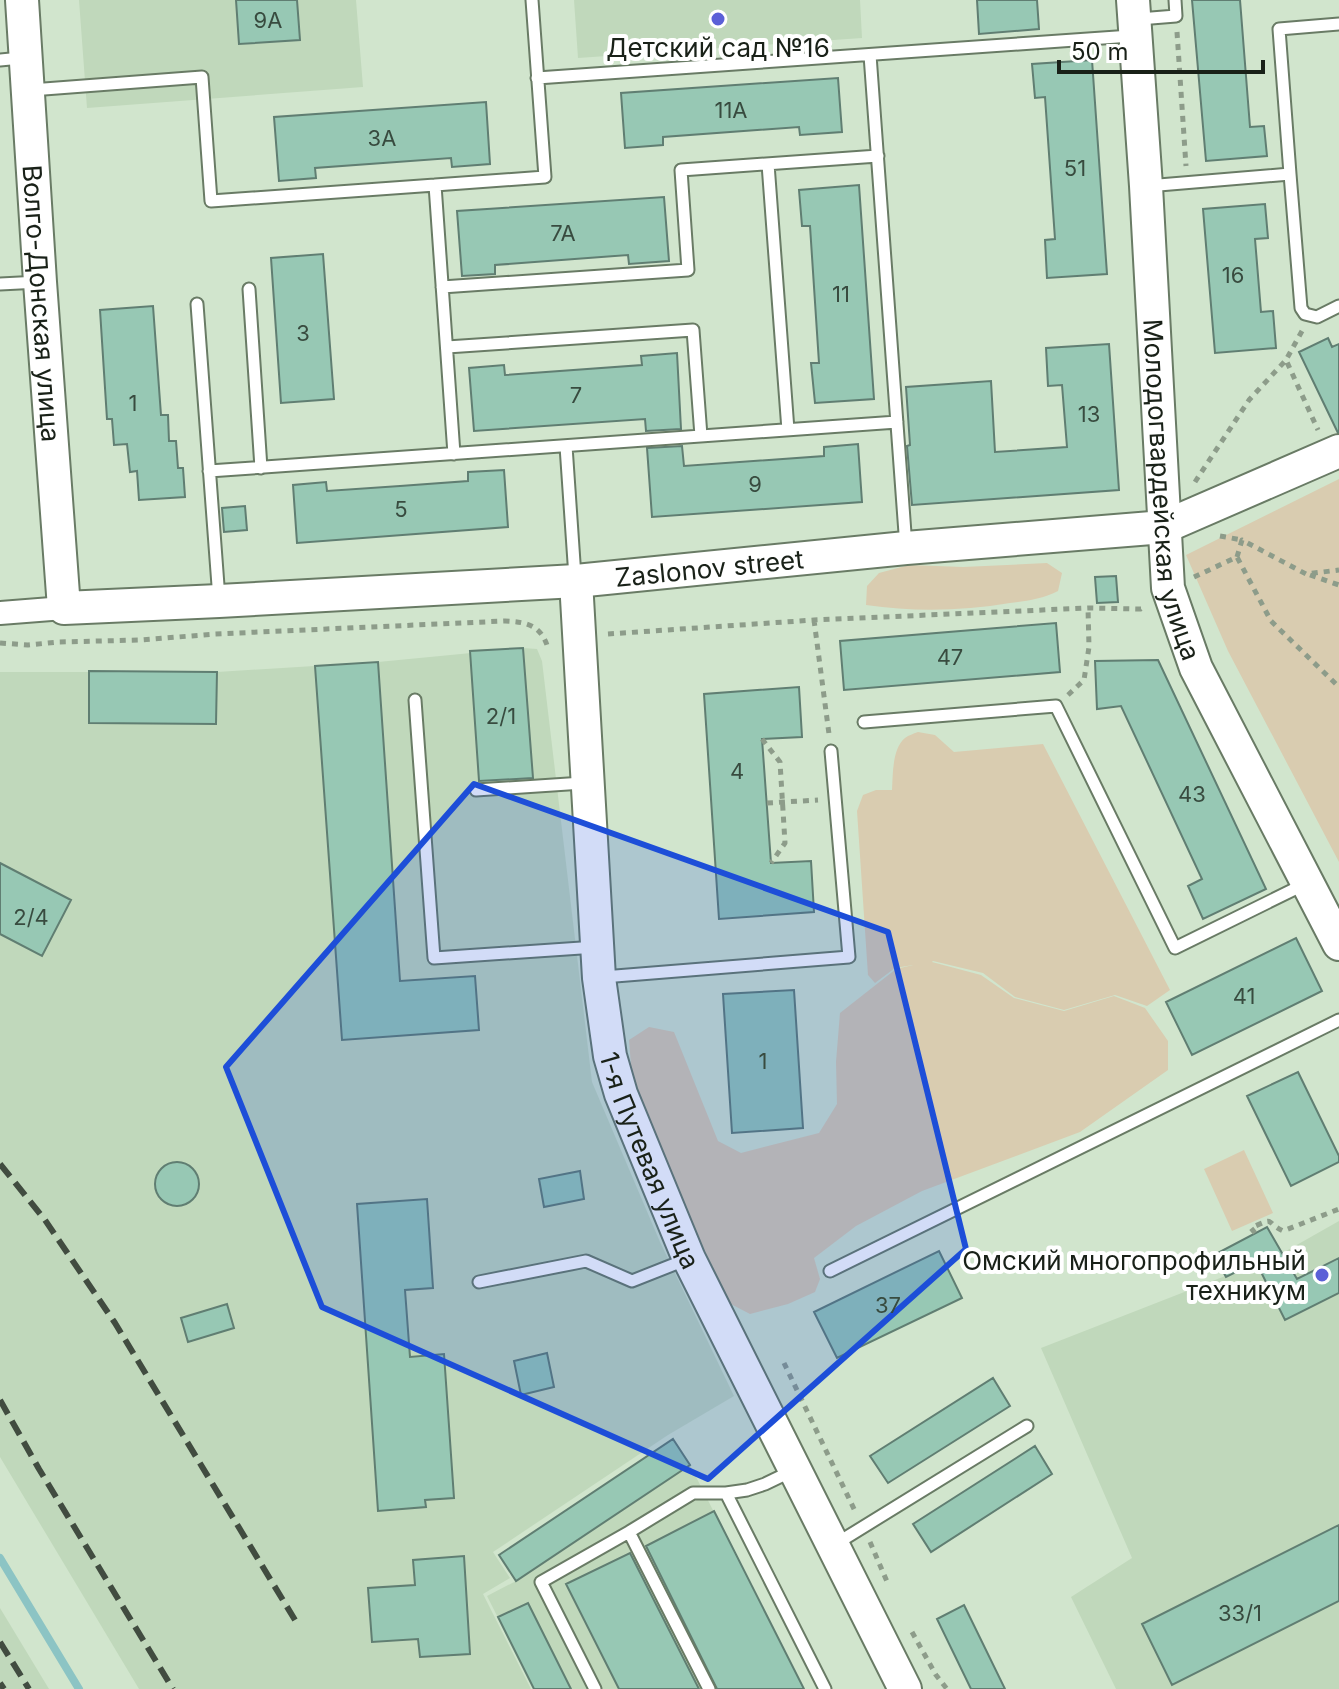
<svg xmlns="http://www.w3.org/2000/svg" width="1339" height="1689" viewBox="0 0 1339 1689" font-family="Inter,sans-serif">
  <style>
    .built { fill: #c0d8bb }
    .green { fill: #d9ccb0 }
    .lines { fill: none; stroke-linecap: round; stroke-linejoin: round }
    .stream { stroke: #8cc4c4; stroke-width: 8 }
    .building { fill: #97c8b4; stroke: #607e72; stroke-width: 2 }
    .lane-casing { stroke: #697b65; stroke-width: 15 }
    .street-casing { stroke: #697b65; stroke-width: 26 }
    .secondary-casing { stroke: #697b65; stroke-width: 36 }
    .path { stroke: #8d9c8a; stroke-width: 5; stroke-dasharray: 6 6; stroke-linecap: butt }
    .lane { stroke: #fff; stroke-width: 11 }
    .street { stroke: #fff; stroke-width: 22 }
    .secondary { stroke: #fff; stroke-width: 32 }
    .rail { stroke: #414c40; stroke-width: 6; stroke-dasharray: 16 8; stroke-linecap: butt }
    .marked { fill: #1d4ed8; fill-opacity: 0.2; stroke: #1d4ed8; stroke-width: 6; stroke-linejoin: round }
    .poi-dot { fill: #5b60d7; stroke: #fff; stroke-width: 3 }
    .labels { text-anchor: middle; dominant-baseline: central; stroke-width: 8; stroke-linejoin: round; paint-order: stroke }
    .number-label { font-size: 22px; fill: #384b3f }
    .poi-label { font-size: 26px; fill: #192118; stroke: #fff }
    .street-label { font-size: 26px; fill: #192118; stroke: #fff }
  </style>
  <rect width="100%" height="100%" fill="#d1e5cd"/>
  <path class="built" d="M79,0h277l7,87 -276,21z
    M574,0h286l2,38 -284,20z
    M523,648l14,1 5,12 50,421 68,160 74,154 -66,39 -175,117 17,26 -27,16 48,95h-392l-139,-232v-785h217l161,-10z
    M1339,1221v468h-223l-45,-92 61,-39 -91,-210 238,-93z
    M673,1439l17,26 114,224h-270l-47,-93 29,-15 -17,-26z
    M0,1608l49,81h-49z"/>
  <path class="green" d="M1339,479v383l-111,-211 -42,-96z
    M1047,563l15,10 -4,18c-16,8 -31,10 -48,12 -48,8 -96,9 -144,2l1,-19 12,-13 30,-8 54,2z
    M918,732l17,3 19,17 89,-8 127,246 -23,16 -32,-11 -51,15 -49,-13 -32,-24 -50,-12 -1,1 49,13 33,23 50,13 50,-15 31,12 23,33v29l-88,62 -158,59 -66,35 -42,32 6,21 -5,13 -27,12 -38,10 -23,-12 -30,-52 -64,-160 -4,-50 20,-13 25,5 44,109 23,12 78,-20 18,-29 -1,-42 4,-49 56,-44 17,-4 -18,3 -20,15 -7,-8 -11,-164 6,-16 13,-5h16c1,-16 0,-41 13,-52 4,-3 8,-4 13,-6z
    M1244,1150l29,63 -41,18 -28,-62z"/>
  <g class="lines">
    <path class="stream" d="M0,1558l79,131"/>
  </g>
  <path class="building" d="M236,0h61l3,40 -61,4z
    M977,0h60l2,29 -60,5z
    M1192,0h48l10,127 14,-1 3,30 -61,5z
    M1092,60l15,214 -60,4 -2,-38 10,-1 -10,-142 -10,1 -3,-34z
    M838,78l4,54 -42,3 -1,-8 -136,10v8l-38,3 -4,-55z
    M486,102l4,62 -38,3 -1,-9 -136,10 1,10 -37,3 -5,-64z
    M859,185l15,214 -59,4 -4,-40h8l-9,-137h-8l-3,-36z
    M664,197l5,64 -40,3 -1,-9 -133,10v9l-33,2 -5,-65z
    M1265,204l3,34 -13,1 6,73 12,-1 3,37 -61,5 -12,-144z
    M323,254l11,145 -53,4 -10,-145z
    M153,306l8,109h7l1,26h7l2,27h5l2,29 -46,3 -2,-29 -7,1 -3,-28 -13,1 -2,-26h-5l-7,-109z
    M1328,338l4,9 7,-3v88l-1,1 -39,-81z
    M1109,344l10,146 -207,15 -5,-59 3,-1 -4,-58 85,-6 4,71 72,-5 -5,-62 -14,1 -2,-38z
    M677,353l4,76 -35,2 -1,-12 -171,12 -5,-63 35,-3 1,10 137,-10 -1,-9z
    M858,444l4,58 -210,15 -5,-69 35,-2 2,20 140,-10v-9z
    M504,470l4,57 -211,16 -4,-58 33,-3 1,9 73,-5 68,-5v-9z
    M245,506l2,24 -23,2 -2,-24z
    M1116,576l2,26 -21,1 -2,-26z
    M1056,623l4,49 -216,18 -4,-49z
    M523,648l10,130 -54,3 -9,-130z
    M1158,660l108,229 -63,30 -15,-33 14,-7 -81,-173 -24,3 -2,-48z
    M378,662l22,319 75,-5 4,54 -137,10 -27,-374z
    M89,671l128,1 -1,52 -127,-1z
    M799,687l3,50 -40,2 9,124 40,-2 3,51 -95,7 -15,-225z
    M0,863l71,37 -29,56 -42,-22z
    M1296,938l26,53 -130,64 -26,-53z
    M794,990l9,138 -71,5 -9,-139z
    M1298,1072l41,84v6l-48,24 -44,-90z
    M155 1184a22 22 0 1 1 44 0a22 22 0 1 1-44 0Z
    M580,1171l4,28 -40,8 -5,-28z
    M427,1199l6,89 -28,2 5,67 34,-3 10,144 -29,2 1,7 -48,4 -21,-307z
    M1267,1227l30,52 42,-21v35l-54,27 -29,-58 -30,15 -12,-22z
    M939,1251l23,47 -125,60 -23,-46z
    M227,1304l7,24 -46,14 -7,-24z
    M547,1353l7,34 -33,8 -7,-34z
    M993,1378l17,28 -122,77 -18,-27z
    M673,1439l17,26 -174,116 -17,-26z
    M1035,1446l17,28 -121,78 -18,-28z
    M714,1511l90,178h-87l-71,-143z
    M1339,1525v76l-167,84 -30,-61z
    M630,1553l69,136h-80l-53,-105z
    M464,1556l6,98 -50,3 -2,-18 -46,3 -4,-54 47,-3 -2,-25z
    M528,1603l43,86h-37l-36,-72z
    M964,1605l41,84h-34l-34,-70z"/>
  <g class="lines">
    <g class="lane-casing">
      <path id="lane" d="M1139,19l37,-3 -1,-16
        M870,55l36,492
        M0,60l21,-2
        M537,78l594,-42
        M31,90l171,-13 9,124 224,-16
        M768,164l20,266
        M1290,174l11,134 4,6 12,3 22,-11
        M1147,186l143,-12 -11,-145 60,-5
        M0,284l39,-2
        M442,287l246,-17 -7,-100 197,-14
        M249,289l12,179
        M197,304l22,295
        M447,347l246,-17 8,106
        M566,446l9,131
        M454,454l-19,-269 110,-8 -13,-177
        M209,471l688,-49
        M415,700l19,258 162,-11
        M864,722l192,-16 119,242 130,-64
        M476,790l107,-7
        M603,977l246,-20 -18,-206
        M830,1271l509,-251
        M479,1282l107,-21 46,20 53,-21
        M726,1493l99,196
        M629,1532l80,157
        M834,1545l193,-119
        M595,1689l-54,-107 88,-50 64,-39h33l21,-3 18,-6 27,-13"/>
    </g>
    <g class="street-casing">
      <path id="street" d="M0,613l64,-5"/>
    </g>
    <g class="secondary-casing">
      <g id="secondary">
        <path id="s1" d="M22,0l18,282 24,326 155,-7 357,-20 330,-33 258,-21 175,-76"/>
        <path id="s2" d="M1133,0l13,186 22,402 28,80 143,276"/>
        <path id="s3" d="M576,581l23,397 11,78 11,38 68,165 216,430"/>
      </g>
    </g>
    <path class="path" d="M1177,32l9,134
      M1302,331l-16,29 32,70
      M1195,482l54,-82 37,-40
      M1220,536l22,4
      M1237,557l5,-17 64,34 33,-4
      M1310,575l29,10
      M1194,577l43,-20 34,64 68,66
      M814,620l15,114
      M608,634l206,-14 274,-12 53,1 3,-2
      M0,643l28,2 30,-3 83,-2 74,-6 290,-13c22,1 36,4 43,27
      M1068,695l16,-15 5,-33 -1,-39
      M762,739l18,23 5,81 -14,20
      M767,803l51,-3
      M1255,1233l-4,-5c26,-12 13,-6 32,3l56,-22
      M784,1363l71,148
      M870,1542l18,42
      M912,1632l24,43 11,14"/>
    <use href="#lane" class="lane"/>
    <use href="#street" class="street"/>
    <use href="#secondary" class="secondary"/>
    <path class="rail" d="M0,1164l45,56 70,103 180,297
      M0,1400l39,69 134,220
      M0,1642l29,47
      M0,1683l4,6"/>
  </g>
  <path class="marked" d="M474,784l414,148 78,317 -258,230 -386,-172 -96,-240z"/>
  <g class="poi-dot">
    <circle cx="718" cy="19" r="8"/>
    <circle cx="1322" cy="1275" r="8"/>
  </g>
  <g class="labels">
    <g class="number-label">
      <text x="268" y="20">9А</text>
      <text x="731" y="110">11А</text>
      <text x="382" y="138">3А</text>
      <text x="1075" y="168">51</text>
      <text x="563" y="233">7А</text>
      <text x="1233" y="275">16</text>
      <text x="841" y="294">11</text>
      <text x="303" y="333">3</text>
      <text x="576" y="395">7</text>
      <text x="133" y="403">1</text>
      <text x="1089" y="414">13</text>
      <text x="755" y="484">9</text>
      <text x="401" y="509">5</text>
      <text x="950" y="657">47</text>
      <text x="501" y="716">2/1</text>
      <text x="737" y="771">4</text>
      <text x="1192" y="794">43</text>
      <text x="31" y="917">2/4</text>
      <text x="1244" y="996">41</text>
      <text x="763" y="1061">1</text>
      <text x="888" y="1305">37</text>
      <text x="1240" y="1613">33/1</text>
    </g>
    <g class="poi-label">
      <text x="718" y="47">Детский сад №16</text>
      <text x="1306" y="1260" text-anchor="end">Омский многопрофильный<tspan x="1306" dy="30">техникум</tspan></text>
    </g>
    <g class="street-label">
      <text stroke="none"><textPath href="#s1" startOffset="304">Волго-Донская улица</textPath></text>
      <text stroke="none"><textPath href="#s2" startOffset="492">Молодогвардейская улица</textPath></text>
      <text stroke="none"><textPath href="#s1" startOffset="1256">Zaslonov street</textPath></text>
      <text stroke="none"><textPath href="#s3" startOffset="588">1-я Путевая улица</textPath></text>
    </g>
  </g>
  <path d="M1059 60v12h204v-12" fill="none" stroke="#192118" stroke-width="4"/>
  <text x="1071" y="60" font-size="24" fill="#192118" stroke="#ffffff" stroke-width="6" paint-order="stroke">50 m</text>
</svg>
